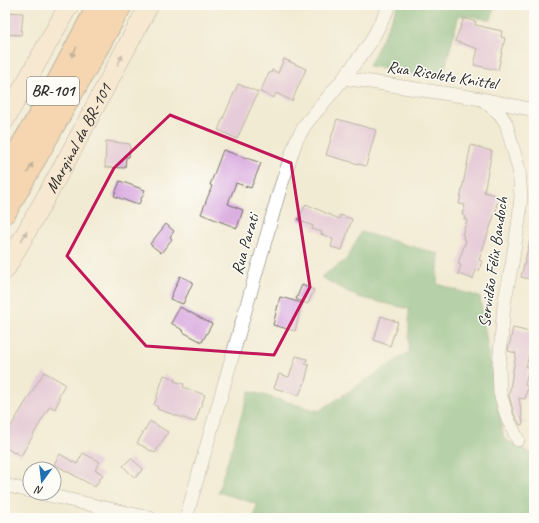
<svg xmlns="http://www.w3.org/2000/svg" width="539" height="523" viewBox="0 0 539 523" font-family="Caveat,sans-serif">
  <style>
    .forest { fill: #6db074; stroke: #4c6e50 }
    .building { fill: #d8a7df }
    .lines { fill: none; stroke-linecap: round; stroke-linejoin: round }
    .minor-casing { stroke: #716e66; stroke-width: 14 }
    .secondary-casing { stroke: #716e66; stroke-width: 20 }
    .motorway-casing { stroke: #716e66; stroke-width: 24 }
    .minor { stroke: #fff; stroke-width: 13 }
    .secondary { stroke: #fce5cf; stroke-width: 19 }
    .motorway { stroke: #f8bd88; stroke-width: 22 }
    .oneway { fill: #876d55 }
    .oneway2 { fill: #94887d }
    .marked { fill: none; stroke: #c2185b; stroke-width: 3; stroke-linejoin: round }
    .labels { text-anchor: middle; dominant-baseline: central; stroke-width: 3; stroke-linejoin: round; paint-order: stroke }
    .shield { fill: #fdfcf7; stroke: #6a6a68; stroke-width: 1 }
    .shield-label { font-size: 16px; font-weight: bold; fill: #2b2b2b }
    .street-label { font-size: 17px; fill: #2b2b2b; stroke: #fdfcf7 }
  </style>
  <rect width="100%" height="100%" fill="#fdfcf7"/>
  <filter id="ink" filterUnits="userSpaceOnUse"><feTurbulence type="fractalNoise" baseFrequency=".025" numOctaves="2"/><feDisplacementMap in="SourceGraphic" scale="8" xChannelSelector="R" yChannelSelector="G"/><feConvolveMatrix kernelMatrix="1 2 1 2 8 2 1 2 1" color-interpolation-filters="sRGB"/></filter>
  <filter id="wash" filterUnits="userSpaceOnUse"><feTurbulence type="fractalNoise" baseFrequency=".012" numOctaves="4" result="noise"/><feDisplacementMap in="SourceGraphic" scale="16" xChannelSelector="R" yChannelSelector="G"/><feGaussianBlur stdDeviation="0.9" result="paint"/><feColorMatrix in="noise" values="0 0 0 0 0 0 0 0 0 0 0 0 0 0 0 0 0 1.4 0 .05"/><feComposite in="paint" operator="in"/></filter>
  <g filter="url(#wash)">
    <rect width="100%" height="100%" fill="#f2ebd4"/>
    <path class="forest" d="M398,5h97l-4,15 -32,-5 -17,64 -73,-13z
      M361,232l78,22 -2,30 43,13 9,58 15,84 30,16v63h-280l3,-14 -39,-12 31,-101 70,20 90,-59v-43l-51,-12 -37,-20 25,-17z"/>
    <g id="blocks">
      <path class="building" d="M5,12l18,1 -2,22 -16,-1z
        M464,18l12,4 -1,3 27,6 -1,6 4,1 -7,32 -24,-5 4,-16 -23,-8z
        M284,59l22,10 -14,32 -16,-8 -2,5 -14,-6 9,-19h2l1,-3 6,3z
        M238,84l20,8 -21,47 -19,-9z
        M337,119l39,11 -10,36 -40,-11z
        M106,141l24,3 -1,13h-3l-1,11 -20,-1z
        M471,145l21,6 -8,41 15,4 -3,11h1l-18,53 3,1 -3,10 -3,-1 -3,9 -15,-5 3,-9 -3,-1 8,-24 -3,-1 1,-3 -2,-1 5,-15 -3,-1 1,-3 -3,-1 3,-10 -6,-1z
        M223,150l38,13 -10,25 -15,-5 -8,21 15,6 -6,18 -36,-14 11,-28 -2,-1z
        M120,181l25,9 -6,14 -4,-1v1l-21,-8z
        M306,204l33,15 1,-4 12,4 -10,31 -11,-3 2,-8 -12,-5 1,-2 -10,-3 1,-3 -15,-6z
        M166,224l8,7 -4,6 2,2 -11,14 -11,-9z
        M530,240l4,1v39l-13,-3z
        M180,276l13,6 -10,22 -13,-5z
        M302,285l12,5 -6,14 -12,-5z
        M280,297l22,6 -7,28 -22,-6z
        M180,307l32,17 -10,18 -19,-10 1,-1 -13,-8z
        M381,316l17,6 -8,24 -16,-6z
        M513,328l21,5 -8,34h3l-4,18 3,2 -3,12 -6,-1 4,26 -3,1 -6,-11 -5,-19 7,-42 -8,-2z
        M296,356l11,3 -2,5 4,1 -4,17 -6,13 -25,-7 5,-14 10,3z
        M44,372l21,12 -7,13 2,1 -5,11 -5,-3 -29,50 -6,-4 -1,1 -9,-6v-11z
        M164,375l11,4 -1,2 10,3 -1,3 22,8 -10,27 -38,-13 1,-2 -4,-2z
        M150,421l18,11 -13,21 -18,-10z
        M83,453l17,9 -5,8 8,4 -8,13 -41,-23 6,-10 17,10z
        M131,458l12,11 -8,9 -12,-12z"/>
    </g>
  </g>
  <g filter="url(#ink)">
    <use href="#blocks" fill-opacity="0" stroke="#716e66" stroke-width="1"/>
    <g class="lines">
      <g class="minor-casing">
        <path id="minor" d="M344,78l138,21 52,11
          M482,99l18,15 6,9 13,47 2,27 -2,22 -7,45 -8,40 -5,62 1,27 7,24 11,23
          M5,485l25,6
          M39,493l111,25
          M186,518l94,-329 16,-48 9,-16 39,-47 26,-35 20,-38"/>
      </g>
      <g class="secondary-casing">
        <g id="secondary">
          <path d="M5,120l64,-115"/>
          <path id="s1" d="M5,270l60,-107 84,-158"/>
        </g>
      </g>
      <g class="motorway-casing">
        <path id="motorway" d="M5,175l40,-69 54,-101
          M5,212l116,-207"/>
      </g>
      <use href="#minor" class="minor"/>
      <use href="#secondary" class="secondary"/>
      <use href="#motorway" class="motorway"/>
    </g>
    <defs><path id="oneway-solid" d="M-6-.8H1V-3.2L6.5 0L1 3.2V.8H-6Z"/></defs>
    <g class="oneway">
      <use href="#oneway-solid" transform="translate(74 52) rotate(118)"/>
      <use href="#oneway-solid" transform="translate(30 168) rotate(-61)"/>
    </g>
    <g class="oneway2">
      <use href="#oneway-solid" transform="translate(120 60) rotate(-62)"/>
      <use href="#oneway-solid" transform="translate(24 236) rotate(-61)"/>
    </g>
  </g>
  <path d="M0 0H539V523H0ZM170,115l121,48 19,124 -36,68 -128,-9 -79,-90 47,-88z" fill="#f2ebd4" fill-opacity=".55" fill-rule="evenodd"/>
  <path class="marked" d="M170,115l121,48 19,124 -36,68 -128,-9 -79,-90 47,-88z"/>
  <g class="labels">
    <rect class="shield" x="27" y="77" width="52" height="28" rx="3"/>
    <g class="shield-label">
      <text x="53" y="91">BR-101</text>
    </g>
    <g class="street-label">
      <text transform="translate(442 75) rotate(9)">Rua Risolete Knittel</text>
      <text stroke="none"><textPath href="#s1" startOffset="151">Marginal da BR-101</textPath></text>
      <text transform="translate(245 244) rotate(-74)">Rua Parati</text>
      <text transform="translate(493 262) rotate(-82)">Servidão Félix Bandoch</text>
    </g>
  </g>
  <rect width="539" height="523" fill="none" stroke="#fdfcf7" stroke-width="20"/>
  <g transform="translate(42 481) rotate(195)"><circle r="19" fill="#fdfcf7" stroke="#a9a8a5"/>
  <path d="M0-3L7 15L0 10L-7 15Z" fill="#1f6fb2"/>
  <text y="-6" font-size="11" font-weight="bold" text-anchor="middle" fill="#2b2b2b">N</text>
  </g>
</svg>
